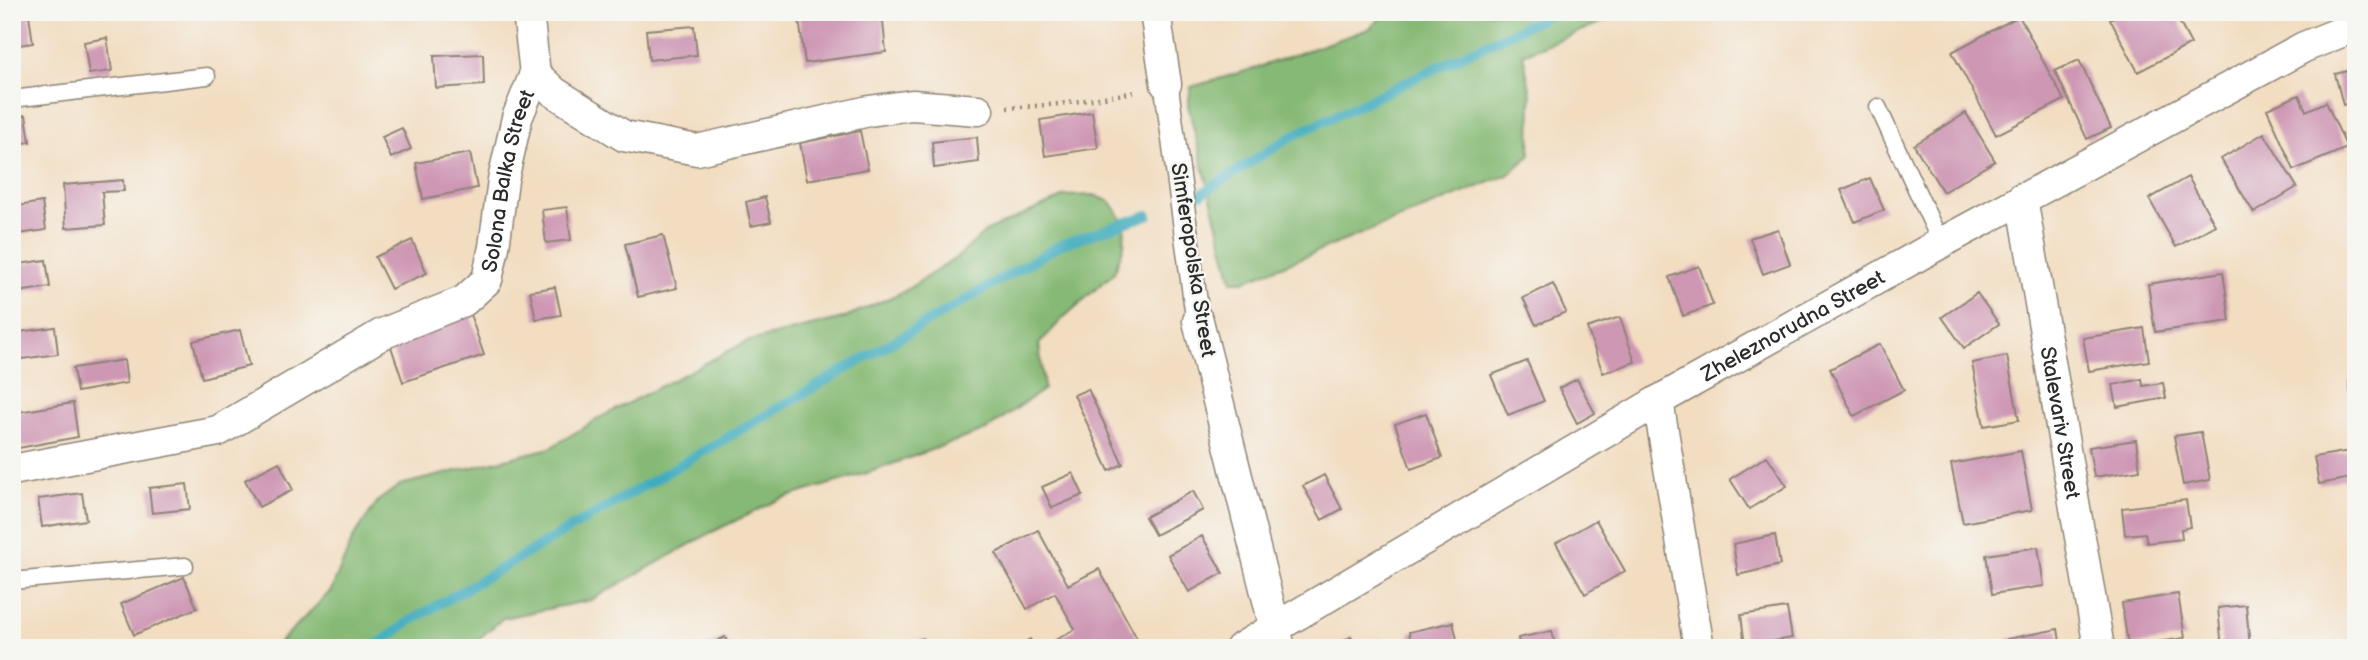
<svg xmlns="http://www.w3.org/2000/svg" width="2368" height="660" viewBox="0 0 2368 660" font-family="'Balsamiq Sans',sans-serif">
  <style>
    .forest { fill: #86b974; stroke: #587250; stroke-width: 2 }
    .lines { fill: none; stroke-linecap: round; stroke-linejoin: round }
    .stream { stroke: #3facbd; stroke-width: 10 }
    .building { fill: #ce97b4 }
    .service-casing { stroke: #8e8476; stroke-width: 19 }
    .pedestrian-casing { stroke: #8e8476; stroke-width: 26 }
    .minor-casing { stroke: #8e8476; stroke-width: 33 }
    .path { stroke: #8e8476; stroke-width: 4.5; stroke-dasharray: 2 5; stroke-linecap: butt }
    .service { stroke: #fff; stroke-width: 16 }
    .pedestrian { stroke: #fff; stroke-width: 23 }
    .minor { stroke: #fff; stroke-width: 30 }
    .labels { text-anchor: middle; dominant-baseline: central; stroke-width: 5; stroke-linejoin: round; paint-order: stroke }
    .street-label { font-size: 21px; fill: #2b2b2b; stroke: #f6f6f2 }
  </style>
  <rect width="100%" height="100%" fill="#f6f6f2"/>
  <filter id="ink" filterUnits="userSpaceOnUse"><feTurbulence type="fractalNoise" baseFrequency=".0143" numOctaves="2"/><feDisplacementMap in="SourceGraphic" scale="14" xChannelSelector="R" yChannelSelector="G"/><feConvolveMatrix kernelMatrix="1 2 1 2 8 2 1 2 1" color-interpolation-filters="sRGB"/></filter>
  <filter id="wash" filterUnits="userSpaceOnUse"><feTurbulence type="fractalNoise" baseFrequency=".00686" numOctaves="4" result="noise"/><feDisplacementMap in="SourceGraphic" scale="28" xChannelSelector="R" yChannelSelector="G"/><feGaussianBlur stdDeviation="1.57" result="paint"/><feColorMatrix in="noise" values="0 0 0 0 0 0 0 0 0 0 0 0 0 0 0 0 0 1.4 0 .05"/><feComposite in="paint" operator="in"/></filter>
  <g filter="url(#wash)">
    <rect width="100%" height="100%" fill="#f2ddc1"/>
    <path class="forest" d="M1387,12h240l-104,42 8,41 -1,60 -22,20 -264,106h-12l-44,-175 3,-19 65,-19 113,-39z
      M1094,195l17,7 14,22 -1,21 -10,28 -52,46 -23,25 5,45 -58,41 -116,42 -90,27 -68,33 -121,68 -88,18 -35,30h-194l57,-57 22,-53 25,-37 22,-16 150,-37 49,-30 147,-76 97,-24 60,-26 56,-36 26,-24 80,-36z"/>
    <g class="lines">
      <path class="stream" d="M1201,194l93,-59 261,-123
        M373,648l37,-27 652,-377 86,-29"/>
    </g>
    <g id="blocks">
      <path class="building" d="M798,12h84l4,40 -81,11z
        M2124,12h50l17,32 -53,28 -28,-53z
        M29,15l4,28 -21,3v-28z
        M2019,16l45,84 -68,35 -44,-83z
        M694,26l3,29 -48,5 -3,-30z
        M107,38l5,33 -23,3 -5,-32z
        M483,54l1,31 -48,3 -2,-32z
        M2079,60l32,68 -24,11 -32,-68z
        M2356,69v32l-13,4 -8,-31z
        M2299,95l7,16 20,-9 21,46 -53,22 -27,-61z
        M1092,112l6,36 -53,8 -5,-36z
        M1966,113l29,48 -52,31 -29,-47z
        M26,115l4,27 -18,3v-28z
        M402,128l9,21 -20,9 -9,-21z
        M860,131l8,38 -61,11 -7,-37z
        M2264,133l33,54 -43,26 -33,-54z
        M977,137l2,25 -45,6 -2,-26z
        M470,153l7,35 -54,11 -7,-36z
        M2188,177l27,48 -39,22 -27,-48z
        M1870,178l14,32 -29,12 -14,-32z
        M123,180l1,11 -22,1 3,33 -39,3 -3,-43z
        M765,197l6,25 -20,4 -5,-24z
        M42,202l4,28 -34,5v-28z
        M567,207l4,33 -25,3 -4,-33z
        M1778,229l12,35 -27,10 -13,-36z
        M663,235l14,53 -39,9 -13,-53z
        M412,240l15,33 -36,16 -16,-32z
        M46,260l4,27 -38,6v-28z
        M1699,266l14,39 -30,11 -14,-39z
        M2223,272l7,49 -75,11 -7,-48z
        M1553,284l13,28 -30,13 -13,-27z
        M555,287l6,28 -25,4 -6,-28z
        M2356,288v32h-2l-4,-31z
        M1977,293l22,31 -35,24 -22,-31z
        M469,311l15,44 -81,27 -15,-44z
        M1620,317l15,45 -32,11 -16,-45z
        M55,327l3,27 -44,6 -2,-27z
        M2144,328l5,33 -60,10 -6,-33z
        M240,330l9,36 -47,12 -9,-37z
        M1880,344l24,46 -50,26 -24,-47z
        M2007,356l12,64 -35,6 -12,-63z
        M124,360l3,23 -50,9 -4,-24z
        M1527,361l17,40 -36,14 -17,-40z
        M1577,379l18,34 -18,10 -18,-35z
        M2142,379l1,7 20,-3 3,15 -49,9 -4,-22z
        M2356,380v37l-2,1 -5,-37z
        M1088,389l35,75 -14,7 -35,-76z
        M73,403l5,34 -65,12 -1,-36z
        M1426,413l16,45 -31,11 -16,-45z
        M2201,432l9,48 -27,5 -9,-49z
        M2136,440l4,30 -46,7 -5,-30z
        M2356,450v27l-37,7 -5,-27z
        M2021,451l11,59 -69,13 -12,-59z
        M1767,456l20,30 -38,23 -19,-30z
        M279,462l14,28 -34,17 -14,-27z
        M1073,473l10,22 -31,13 -10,-21z
        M1324,475l18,34 -20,11 -19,-34z
        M187,484l3,25 -38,4 -3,-25z
        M1193,491l10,19 -48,25 -10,-18z
        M82,493l4,27 -44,7 -4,-28z
        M2186,500l4,27 -9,2 1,10 -35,4 -2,-10 -20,2 -3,-27z
        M1596,520l29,51 -40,23 -29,-51z
        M1038,530l30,55 31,-16 40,73 -11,6h-73l-3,-6 23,-13 -20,-36 -28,16 -31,-56z
        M1775,535l5,30 -42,10 -5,-31z
        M1202,536l21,37 -34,19 -21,-37z
        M2038,547l6,39 -52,8 -6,-39z
        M184,577l13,31 -63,27 -13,-31z
        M2178,594l7,44 -57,8 -6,-43z
        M2246,605l4,43h-28l-4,-40z
        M1787,608l5,30 -47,8 -4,-31z
        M1453,622l6,26h-47l-3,-16z
        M2058,629l3,19h-52l-2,-9z
        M1552,631l4,17h-36l-2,-10z
        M725,637l5,11h-28z
        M1351,637l7,11h-24z
        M923,638l5,10h-23z
        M1030,639l6,9h-21z"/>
    </g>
  </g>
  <g filter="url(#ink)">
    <use href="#blocks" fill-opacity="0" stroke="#8e8476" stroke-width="2"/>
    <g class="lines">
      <g class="service-casing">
        <path id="service" d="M12,99l195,-23
          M1878,107l63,136
          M12,581l173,-15"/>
      </g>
      <g class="pedestrian-casing">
        <path id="pedestrian" d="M1166,84l32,237"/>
      </g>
      <g class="minor-casing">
        <g id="minor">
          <path d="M528,12l7,62"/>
          <path d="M1155,12l11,72"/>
          <path id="s1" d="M2022,198l77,450"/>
          <path d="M1198,321l81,323"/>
          <path d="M1658,401l41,247"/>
          <path id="s2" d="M12,470l206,-39 164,-97 82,-33 23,-21 7,-33 9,-67 14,-62 18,-44 19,18 70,44 73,14 172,-39 43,-6 66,5"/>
          <path id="s3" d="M1241,648l417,-247 283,-158 363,-196 52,-21"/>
        </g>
      </g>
      <path class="path" d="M1007,108l53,-4 77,-12"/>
      <use href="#service" class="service"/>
      <use href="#pedestrian" class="pedestrian"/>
      <use href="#minor" class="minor"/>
    </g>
  </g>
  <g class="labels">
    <g class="street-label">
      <text stroke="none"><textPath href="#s2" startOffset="621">Solona Balka Street</textPath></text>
      <text transform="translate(1193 260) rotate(81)">Simferopolska Street</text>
      <text stroke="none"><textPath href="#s3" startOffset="639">Zheleznorudna Street</textPath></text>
      <text stroke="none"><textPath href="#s1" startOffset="228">Stalevariv Street</textPath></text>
    </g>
  </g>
  <rect width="2368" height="660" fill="none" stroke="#f6f6f2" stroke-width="42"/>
</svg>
